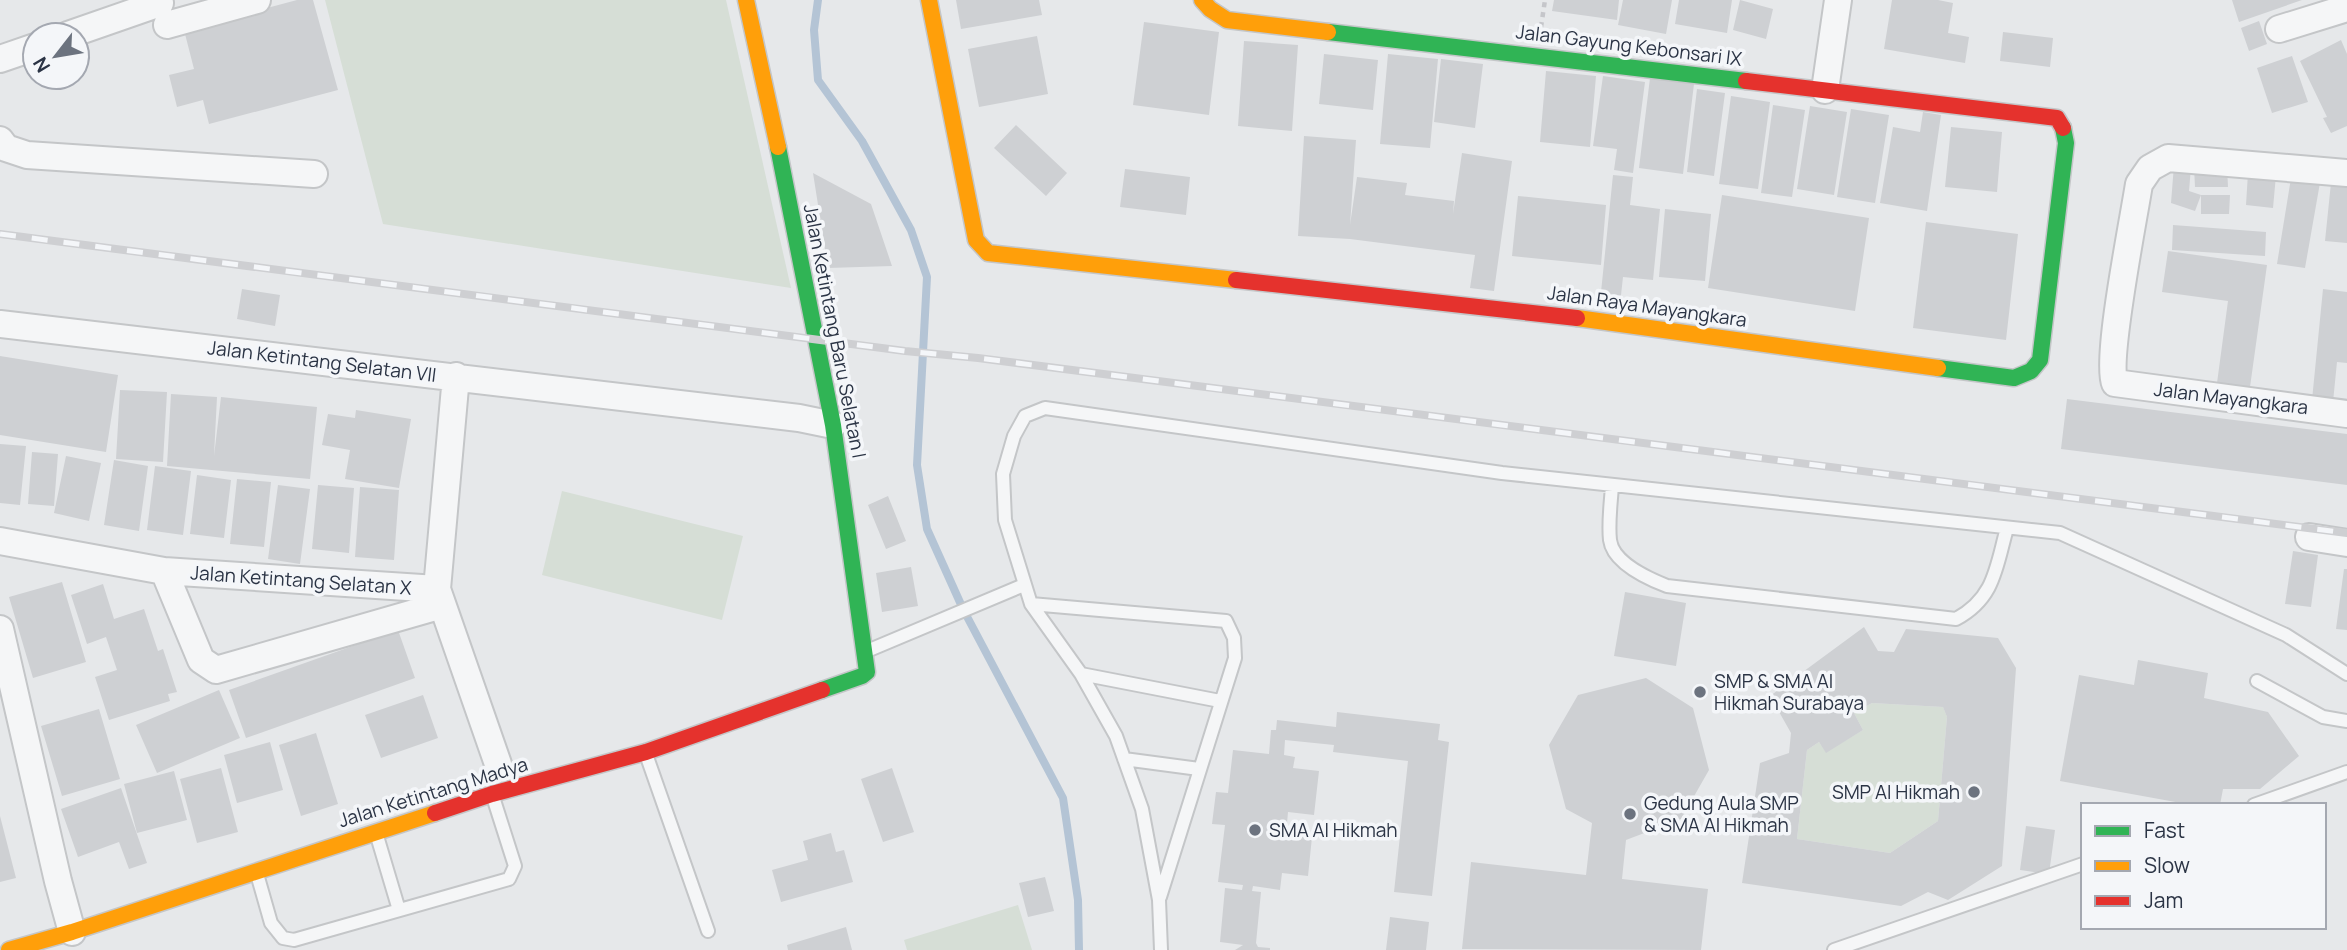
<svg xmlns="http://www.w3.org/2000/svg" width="2347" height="950" viewBox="0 0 2347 950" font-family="Manrope,sans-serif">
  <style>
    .green { fill: #d6ded6 }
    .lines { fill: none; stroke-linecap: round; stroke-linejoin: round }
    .stream { stroke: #b4c4d5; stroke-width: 8 }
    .building { fill: #ced0d3; fill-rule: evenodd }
    .lane-casing { stroke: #c4c6c8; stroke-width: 16 }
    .street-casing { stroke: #c4c6c8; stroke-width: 30 }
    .fast-casing { stroke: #c4c6c8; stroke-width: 19 }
    .slow-casing { stroke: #c4c6c8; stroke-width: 19 }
    .jam-casing { stroke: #c4c6c8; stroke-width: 19 }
    .path { stroke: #c5c6ca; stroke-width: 4.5; stroke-dasharray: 5 5; stroke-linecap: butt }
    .lane { stroke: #f5f6f7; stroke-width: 12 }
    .street { stroke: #f5f6f7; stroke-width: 26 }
    .fast { stroke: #30b455; stroke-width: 16 }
    .slow { stroke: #ff9f0a; stroke-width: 16 }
    .jam { stroke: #e5322d; stroke-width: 16 }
    .rail-casing { stroke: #cecfd2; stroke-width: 8 }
    .rail { stroke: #f4f6f9; stroke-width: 5; stroke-dasharray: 16; stroke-linecap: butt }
    .poi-dot { fill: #6c737f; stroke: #f4f6f9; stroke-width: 2.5 }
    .labels { text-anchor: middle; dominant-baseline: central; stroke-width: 7; stroke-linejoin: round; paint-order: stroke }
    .street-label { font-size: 19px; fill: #2b3445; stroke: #f4f6f9 }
    .poi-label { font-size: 19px; fill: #2b3445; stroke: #f4f6f9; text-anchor: start }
  </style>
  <rect width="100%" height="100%" fill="#e6e8ea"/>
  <path class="green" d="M325,0h401l65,288 -408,-64z
    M562,491l181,45 -21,84 -180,-45z
    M1872,703l71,4 4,10 -9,104 -48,32 -93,-14 10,-89 12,-8 7,10 37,-22 -9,-17z
    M1018,905l14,45h-125l-3,-10z"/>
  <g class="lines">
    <path class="stream" d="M818,0l-4,30 4,50 44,61 49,89 16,47 -10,188 10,64 36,80 100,189 15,102 1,50"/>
  </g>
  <path class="building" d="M297,0h16l25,90 -129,34 -6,-24 -26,7 -8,-32 25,-6 -10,-39z
    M956,0h83l3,15 -81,14z
    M1554,0h65l-2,20 -65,-9z
    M1623,0h49l-6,34 -48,-9z
    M1679,0h53l-5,33 -52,-9z
    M1740,0l33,9 -7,30 -33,-9z
    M1892,0h46l15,3 -5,30 21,4 -4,26 -81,-14z
    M2232,0h70l-63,22z
    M2259,21l8,23 -18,7 -8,-23z
    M1144,22l75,10 -10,83 -76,-10z
    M2003,32l50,6 -3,29 -50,-6z
    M1037,36l11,58 -69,13 -11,-58z
    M2341,40l6,14v72l-16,7 -8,-15 4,-1 -27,-56z
    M1244,41l54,4 -6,86 -54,-5z
    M1324,54l54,6 -5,50 -54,-6z
    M1388,54l50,5 -8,89 -50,-4z
    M2292,56l16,46 -36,11 -15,-45z
    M1441,59l42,5 -8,64 -41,-6z
    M1546,71l50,5 -6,71 -50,-5z
    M1603,76l42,6 -12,91 -19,-3 3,-21 -24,-3z
    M1650,78l44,6 -11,90 -44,-6z
    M1697,89l28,4 -11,83 -27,-4z
    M1731,96l39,6 -12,87 -39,-5z
    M1773,105l32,5 -13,87 -31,-4z
    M1810,106l37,6 -13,83 -37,-6z
    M1851,109l38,6 -14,88 -38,-6z
    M1923,112l18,3 -14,96 -47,-8 13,-76 27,5z
    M1016,125l51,48 -21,23 -52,-48z
    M1951,127l51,5 -5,60 -52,-5z
    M1304,136l52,4 -6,85 7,-48 50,6 -2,12 49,6 -1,13 9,-61 50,8 -18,130 -24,-3 5,-33 -125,-16 -52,-3z
    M2174,165l17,2 -2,24 12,4 -6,16 -24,-8z
    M2227,166l1,21h-33l-1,-20z
    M1125,169l65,8 -4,38 -66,-8z
    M2292,172l29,5 -16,91 -28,-4z
    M813,173l58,31 21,62 -64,2z
    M2248,173l28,2 -3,33 -27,-3z
    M2332,173l15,1v69l-22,-2z
    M1613,175l20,2 -3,28 30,4 -7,71 -30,-3 -3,27 -20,-2z
    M1722,195l147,23 -14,93 -147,-23z
    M2201,195h29l-1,19h-28z
    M1518,196l88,9 -5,60 -89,-9z
    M1665,209l46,5 -6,67 -46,-4z
    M1926,222l92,12 -12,106 -93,-12z
    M2173,225l93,7 -1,24 -93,-6z
    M2168,251l99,14 -17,122 -33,-4 11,-82 -66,-9z
    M242,289l38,6 -5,31 -38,-7z
    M2323,289l24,3v71l-10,-1 -4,40 -21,-2z
    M0,356l118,19 -12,77 -106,-17z
    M120,390l47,2 -4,70 -47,-3z
    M171,394l46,3 -3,59 7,-59 96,10 -7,72 -143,-13z
    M2067,399l280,35v51l-286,-36z
    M356,410l55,9 -12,69 -54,-9 5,-29 -28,-5 6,-31 27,4z
    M0,444l26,2 -6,59 -20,-2z
    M32,452l26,2 -4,52 -26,-2z
    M66,456l35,7 -12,58 -35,-8z
    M114,460l34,6 -9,65 -35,-6z
    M155,466l36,5 -8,64 -36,-5z
    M197,475l34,5 -7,58 -34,-4z
    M237,479l34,3 -7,65 -34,-3z
    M278,485l32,4 -10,75 -32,-5z
    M318,485l36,3 -5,65 -37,-4z
    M360,487l39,3 -5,70 -39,-3z
    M888,496l18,45 -20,8 -18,-44z
    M2293,551l25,4 -7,52 -26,-3z
    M911,567l7,39 -36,6 -6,-39z
    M2344,569h3v61l-11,-1z
    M62,582l24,80 -53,16 -24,-81z
    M103,584l11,35 30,-10 14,42 5,-2 14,43 -9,2 2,7 -61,19 -14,-43 22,-7 -11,-33 -19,7 -16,-49z
    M1625,592l61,11 -10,63 -62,-10z
    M1864,627l14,24 16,1 12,-23 92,9 18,30 -14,198 -54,34 -20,-8 -27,14 -159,-23 18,-120 29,-10 2,-20 -21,-37zM1872,703l71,4 4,10 -9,104 -48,32 -93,-14 10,-89 12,-8 7,11 37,-23 -9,-17z
    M398,630l17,48 -169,60 -17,-48z
    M2138,660l70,13 -4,25 64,14 31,44 -39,33h-37l-3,16h-28l-132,-24 19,-106 55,10z
    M1646,678l47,30 16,62 -28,49 -55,21 -4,39 86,10 -7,61 -239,-1 9,-87 115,13 6,-52 -26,-14 -17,-64 29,-50z
    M219,690l21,48 -83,35 -21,-48z
    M423,695l15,43 -57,20 -16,-43z
    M99,709l21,70 -58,17 -21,-70z
    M1337,712l103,12 -2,16 11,2 -17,154 -38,-4 14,-131 -75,-9 1,-7 -49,-5 -1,15 11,2 -2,11 26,3 -5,44 -26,-3 -2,23 26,2 -4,39 -26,-3 -2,17 -27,-4 -1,5 9,1 -5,51 2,4 12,1v2h-35l8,-5 -23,-3 5,-54 17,2 1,-5 -25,-3 7,-57 -13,-1 4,-32 12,1 5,-43 36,4 2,-24h5l1,-10 59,7z
    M316,733l22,71 -37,12 -22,-71z
    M270,742l13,48 -46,13 -13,-48z
    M221,768l17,64 -41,11 -17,-64z
    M892,768l22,64 -31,10 -22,-63z
    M174,771l13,49 -50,13 -13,-49z
    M121,788l26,75 -18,6 -10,-27 -41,15 -17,-48z
    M0,816l16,62 -16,4z
    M2026,826l29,4 -6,44 -29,-4z
    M831,833l5,19 8,-2 9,32 -72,20 -9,-32 36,-10 -5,-19z
    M1045,877l9,34 -26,6 -9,-34z
    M1390,917l39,5 -3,28h-40z
    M846,927l6,23h-64l-1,-5z"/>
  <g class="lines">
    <g class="lane-casing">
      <path id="lane" d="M1612,485c-1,18 -4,37 -2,55 3,23 39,39 57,46l289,33c39,-21 40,-52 51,-91
        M1031,604l195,17 8,17 1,20 -75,239
        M867,651l157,-66
        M1081,674l139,27
        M2257,681l66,36 24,4
        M647,757l61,174
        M1124,759l75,10
        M2254,805l93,-33
        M377,836l22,74
        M257,874l14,49 12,15 11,2 215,-61 6,-13 -22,-69
        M1161,950l-2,-50 -17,-91 -26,-73 -35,-62 -50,-70 -26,-84 -2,-46 11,-38 11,-20 20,-8 457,65 558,60 226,102 61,39
        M1834,950l249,-86"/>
    </g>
    <g class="street-casing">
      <path id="street" d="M167,25l90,-25
        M2279,29l68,-21
        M68,35l92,-32
        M0,59l35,-12
        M1825,90l13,-90
        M0,140l6,8 21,7 287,19
        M2347,173l-179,-15 -18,10 -11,16c-5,33 -34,177 -24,199l232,31
        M0,324l799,94 34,7
        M456,376l-19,213 61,175
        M2309,537l38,6
        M0,541l164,30 273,18
        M164,571l37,89 15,10 226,-65
        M0,629l58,252 14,51"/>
    </g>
    <g class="fast-casing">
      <path id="fast" d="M1328,32l418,49
        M778,147l55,278 34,247 -5,4 -40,14
        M1938,368l76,10 17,-7 9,-11 26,-217 -3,-15"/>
    </g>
    <g class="slow-casing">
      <path id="slow" d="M746,0l32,147
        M929,0l47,240 12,13 248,27
        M1202,0l8,9 17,11 101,12
        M1577,318l361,50
        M9,950l63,-18 363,-119"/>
    </g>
    <g class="jam-casing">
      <path id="jam" d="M1746,81l311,37 6,10
        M1236,280l341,38
        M435,813l57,-19 154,-42 176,-62"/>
    </g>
    <path class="path" d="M1541,27l4,-27"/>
    <use href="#lane" class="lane"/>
    <use href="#street" class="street"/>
    <use href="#fast" class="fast"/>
    <use href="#slow" class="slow"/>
    <use href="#jam" class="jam"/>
    <g class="rail-casing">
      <path id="rail" d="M0,234l905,117 73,7 1369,175"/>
    </g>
    <use href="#rail" class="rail"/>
  </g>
  <g class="poi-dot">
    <circle cx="1700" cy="692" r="7"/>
    <circle cx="1974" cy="792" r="7"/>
    <circle cx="1630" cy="814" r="7"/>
    <circle cx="1255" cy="830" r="7"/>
  </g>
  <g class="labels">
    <g class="street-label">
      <text transform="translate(1629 45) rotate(7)">Jalan Gayung Kebonsari IX</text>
      <text transform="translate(1647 306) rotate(8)">Jalan Raya Mayangkara</text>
      <text transform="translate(835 331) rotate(79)">Jalan Ketintang Baru Selatan I</text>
      <text transform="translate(322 361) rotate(7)">Jalan Ketintang Selatan VII</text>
      <text transform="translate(2231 398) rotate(7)">Jalan Mayangkara</text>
      <text transform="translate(301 580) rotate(4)">Jalan Ketintang Selatan X</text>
      <text transform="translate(433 792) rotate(-17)">Jalan Ketintang Madya</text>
    </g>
    <g class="poi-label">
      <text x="1714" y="681">SMP &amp; SMA Al<tspan x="1714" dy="22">Hikmah Surabaya</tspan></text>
      <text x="1960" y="792" text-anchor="end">SMP Al Hikmah</text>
      <text x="1644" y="803">Gedung Aula SMP<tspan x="1644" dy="22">&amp; SMA Al Hikmah</tspan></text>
      <text x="1269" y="830">SMA Al Hikmah</text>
    </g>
  </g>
  <rect x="2081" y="803" width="245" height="126" fill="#f4f6f9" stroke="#a4a8b1" stroke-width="2"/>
  <rect x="2095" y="826" width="35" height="10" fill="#30b455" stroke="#a4a8b1" stroke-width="2"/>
  <text x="2144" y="838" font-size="21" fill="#2b3445">Fast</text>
  <rect x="2095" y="861" width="35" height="10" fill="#ff9f0a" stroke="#a4a8b1" stroke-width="2"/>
  <text x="2144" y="873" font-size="21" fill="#2b3445">Slow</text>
  <rect x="2095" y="896" width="35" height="10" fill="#e5322d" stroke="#a4a8b1" stroke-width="2"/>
  <text x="2144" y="908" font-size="21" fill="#2b3445">Jam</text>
  <g transform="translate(56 56) rotate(239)"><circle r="33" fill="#f4f6f9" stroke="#a4a8b1" stroke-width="2"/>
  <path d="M0-5L12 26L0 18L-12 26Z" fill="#6c737f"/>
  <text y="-10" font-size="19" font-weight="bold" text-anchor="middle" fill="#2b3445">N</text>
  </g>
</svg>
